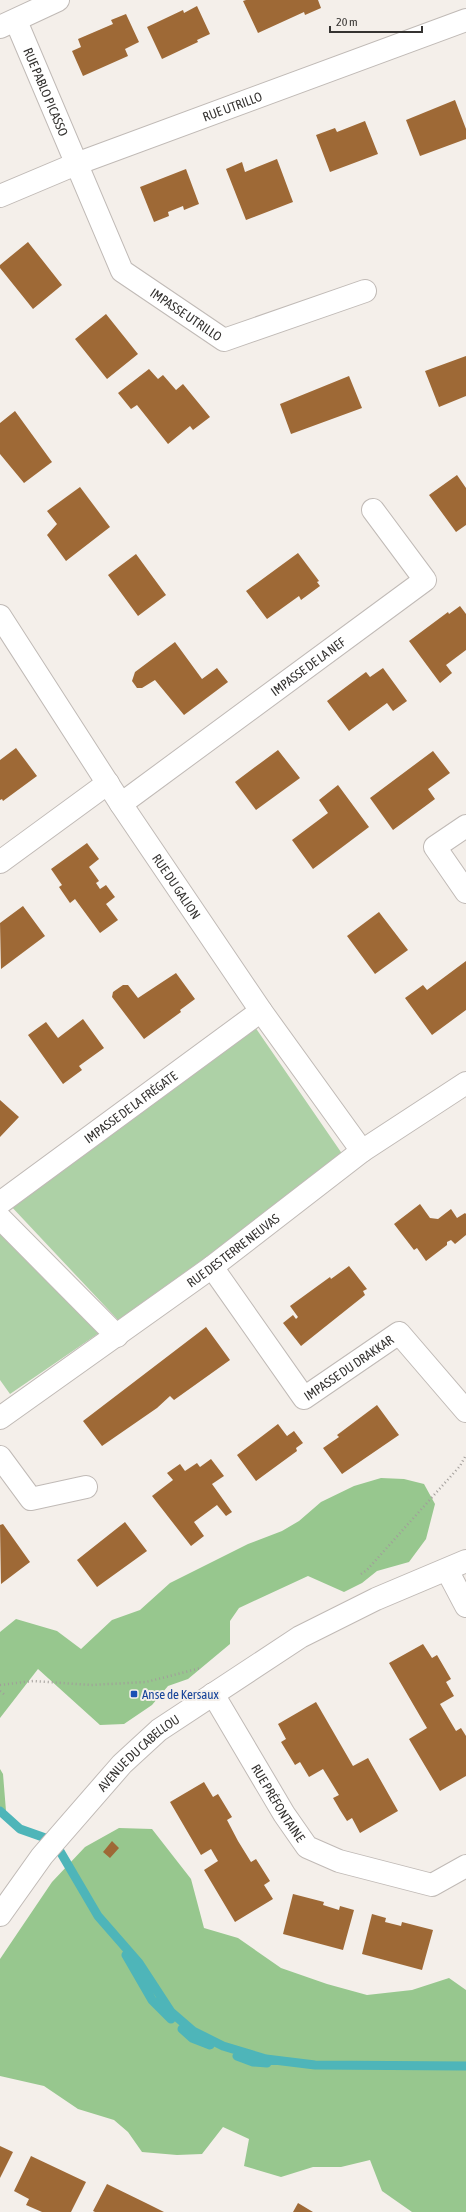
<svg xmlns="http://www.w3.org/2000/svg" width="466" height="2212" viewBox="0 0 466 2212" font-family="'Asap Condensed',sans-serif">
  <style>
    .green { fill: #add1a6 }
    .forest { fill: #97c78e }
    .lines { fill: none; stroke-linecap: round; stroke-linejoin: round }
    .stream { stroke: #4eb5b9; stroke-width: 9 }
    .building { fill: #9e6936 }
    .street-casing { stroke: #c0bab6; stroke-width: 24 }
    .path { stroke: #a19d9a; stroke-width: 2.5; stroke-dasharray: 1 3; stroke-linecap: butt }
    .street { stroke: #fff; stroke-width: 22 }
    .transit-dot { fill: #1a4fb4; stroke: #f4efea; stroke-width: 1.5 }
    .labels { text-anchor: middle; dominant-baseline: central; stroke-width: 4; stroke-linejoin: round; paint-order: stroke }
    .street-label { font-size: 13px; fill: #353331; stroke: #f4efea }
    .transit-label { font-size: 13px; fill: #164399; stroke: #f4efea; text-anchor: start }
  </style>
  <rect width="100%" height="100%" fill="#f4efea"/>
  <path class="green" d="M255,1027l90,131 -227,162 -109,-116z
    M0,1221l99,112 -89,61 -10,-14z"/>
  <path class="forest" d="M381,1478l23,1 20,5 11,20 -9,35 -17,23 -32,9 -15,12 -18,9 -36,-16 -69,32 -9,13v23l-42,35 -20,7 -16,19 -28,19 -24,1 -62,-56 -38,49v-86l16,-13 41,12 24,18 31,-29 28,-10 30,-27 78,-39 34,-13 17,-10 22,-19 33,-16z
    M0,1769l3,5 3,37 -6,2z
    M119,1828l33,1 39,50 13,49 34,10 43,30 46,16 40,11 45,-5 37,-12 17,12v222h-54l-30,-21 -12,-31 -29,7h-28l-32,10 -37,-11 5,-27 -26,-12 -21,27 -25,1 -35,-3 -14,-20 -14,-12 -36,-11 -34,-23 -44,-10v-117l52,-77 33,-35z"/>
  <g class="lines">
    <path class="stream" d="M0,1811l20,18 34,12 44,75 41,47 32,49 22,19 30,15 43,13 49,6 151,1
      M126,1955l26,45 19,19
      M182,2029l10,9 18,7
      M237,2056l16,6 14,1"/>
  </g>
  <path class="building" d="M246,0h72l3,8 -16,7 -1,-3 -46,21 -15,-32z
    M197,6l13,28 -13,6 1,2 -36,17 -15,-32 36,-17 1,3z
    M126,14l13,28 -14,7 3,7 -45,20 -11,-25 9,-4 -3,-8 35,-15 -2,-4z
    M455,100l11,29v10l-46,17 -14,-36z
    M365,121l13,33 -48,18 -14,-37 19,-7 2,4z
    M277,159l16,43 -47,18 -20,-51 16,-7 3,10z
    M186,169l13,35 -15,6 -1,-4 -15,6 1,4 -15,6 -14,-35z
    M28,242l34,43 -29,24 -33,-41v-3z
    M106,314l32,40 -31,25 -32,-40z
    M466,356v40l-27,11 -14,-36z
    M149,369l9,10 5,-4 13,15 7,-6 27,33 -17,13 -3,-4 -22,18 -31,-39 -6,4 -13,-16z
    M349,376l13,32 -71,26 -11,-30z
    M15,411l37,51 -28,21 -24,-29v-31z
    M457,475l9,13v37l-10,7 -27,-37z
    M80,487l30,40 -44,34 -19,-26 10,-11 -10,-13z
    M298,553l21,28 -2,1 3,4 -19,14 -2,-4 -32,23 -21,-28z
    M136,554l30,41 -28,21 -30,-41z
    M460,606l6,8v36l-20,15 6,8 -12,10 -31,-42 39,-29 1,2z
    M175,642l27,37 15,-11 11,14 -44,33 -29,-35 -13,8h-5l-5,-7 3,-9z
    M383,668l24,33 -14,10 -6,-8 -38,28 -22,-30 39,-29 4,5z
    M16,748l21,28 -34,25 -1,-2 -2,1v-40z
    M278,750l22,28 -44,32 -21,-28z
    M433,751l17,22 -22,16 7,10 -42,31 -23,-32z
    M338,785l31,42 -56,42 -21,-29 36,-27 -9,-13z
    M87,843l12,16 -10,8 10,14 -3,2 4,6 6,-4 9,12 -9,7 12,16 -18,13 -25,-34 -5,4 -11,-16 3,-2 -11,-16z
    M23,906l22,30 -44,33 -1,-46z
    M379,912l29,38 -33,24 -28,-38z
    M466,961v49l-34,25 -27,-37 18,-13 4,5z
    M176,973l19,26 -15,11 1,2 -37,27 -32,-42 1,-5 10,-7h5l10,13z
    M83,1019l21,29 -25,18 3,4 -19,14 -35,-49 18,-13 12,16z
    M0,1100l19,17 -19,20z
    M420,1204l10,14 8,1 13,-10 6,9 8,-5 1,1v21l-11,9 -4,-4 -4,2v3l-21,16 -9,-13 -3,2 -20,-26z
    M349,1266l18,23 -4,2 2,4 -64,51 -18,-23 10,-8 3,4 2,-2 -8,-11 40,-29 1,2z
    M206,1327l24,33 -56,40 -4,-4 -13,12 -55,38 -19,-25z
    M377,1405l22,30 -57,39 -19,-26 16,-11 -2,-2z
    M278,1424l9,12 7,-5 9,12 -7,5 1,3 -41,30 -19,-26z
    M211,1459l13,17 -12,8 20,28 -6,4 -9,-11 -23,17 10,14 -13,10 -39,-50 21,-16 -6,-7 13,-9 5,7 12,-8 3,4z
    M125,1522l22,29 -50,36 -20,-27z
    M3,1524l27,38 -29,22 -1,-59z
    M423,1644l9,14 5,-3 14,24 -5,3 8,14 -14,8 16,27 5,-3 5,8v40l-26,15 -31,-52 18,-11 -38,-65z
    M316,1702l37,64 15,-8 30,53 -38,22 -8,-15 -5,3 -7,-11 -7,-12 6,-3 -16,-26 -14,8 -9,-15 -5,3 -14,-23 5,-3 -8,-15z
    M204,1782l9,15 5,-3 14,23 -5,3 11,21 13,21 5,-3 14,22 -6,4 9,14 -38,23 -31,-52 14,-9 -7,-12 -10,6 -31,-53z
    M112,1841l7,7 -9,10 -7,-6z
    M293,1894l31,8 -1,3 16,5 1,-4 14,4 -11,40 -60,-16z
    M372,1914l14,4 -1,4 16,4 1,-4 31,8 -11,40 -60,-16z
    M0,2146l13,6 -13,26z
    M31,2156l55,26 -15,30h-29l-16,-7 3,-6 -15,-8z
    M107,2184l41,20 16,8h-69l-2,-1z
    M298,2203l15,9h-20z"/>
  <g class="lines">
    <g class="street-casing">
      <g id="street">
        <path id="s1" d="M16,21l106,250 102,69 141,-49"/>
        <path d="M0,27l58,-27"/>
        <path id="s2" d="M0,196l76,-32 390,-144"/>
        <path id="s3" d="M0,616l121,188 140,207 101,140"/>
        <path id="s4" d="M121,804l304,-224 -52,-70"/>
        <path d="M466,826l-31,21 31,45"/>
        <path d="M0,862l108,-79"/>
        <path id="s5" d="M0,1203l261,-192"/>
        <path d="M0,1218l117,118"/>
        <path id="s6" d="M212,1267l92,131 95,-65 67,78"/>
        <path id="s7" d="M0,1418l212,-151 150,-116 104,-68"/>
        <path d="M0,1457l31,42 55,-12"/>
        <path d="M447,1570l19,36"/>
        <path id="s8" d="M213,1694l71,120 23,33 32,14 93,24 34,-19"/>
        <path id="s9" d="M0,1915l42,-59 80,-92 37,-34 141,-93 76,-38 90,-38"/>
      </g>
    </g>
    <path class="path" d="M361,1574l6,-4 93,-104 6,-11
      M0,1685l33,-4 58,4 55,-3 55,-14
      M0,1691l5,4"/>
    <use href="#street" class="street"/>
  </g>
  <rect class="transit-dot" x="130" y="1690" width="8" height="8" rx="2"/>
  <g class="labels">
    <g class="street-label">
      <text stroke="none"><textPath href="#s1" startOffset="77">RUE PABLO PICASSO</textPath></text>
      <text stroke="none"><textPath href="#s2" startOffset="249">RUE UTRILLO</textPath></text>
      <text stroke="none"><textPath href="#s1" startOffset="349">IMPASSE UTRILLO</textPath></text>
      <text stroke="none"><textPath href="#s4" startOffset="232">IMPASSE DE LA NEF</textPath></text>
      <text stroke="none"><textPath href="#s3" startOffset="323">RUE DU GALION</textPath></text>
      <text stroke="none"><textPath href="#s5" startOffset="162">IMPASSE DE LA FRÉGATE</textPath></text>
      <text stroke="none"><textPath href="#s7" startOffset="287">RUE DES TERRE NEUVAS</textPath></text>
      <text stroke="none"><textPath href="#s6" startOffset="214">IMPASSE DU DRAKKAR</textPath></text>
      <text stroke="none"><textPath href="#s9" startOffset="214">AVENUE DU CABELLOU</textPath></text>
      <text stroke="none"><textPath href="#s8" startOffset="127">RUE PRÉFONTAINE</textPath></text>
    </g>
    <g class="transit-label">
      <text x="142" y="1694">Anse de Kersaux</text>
    </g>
  </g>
  <path d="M330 26v6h92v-6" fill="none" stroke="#353331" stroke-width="2"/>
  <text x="336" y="26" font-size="12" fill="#353331" stroke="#f4efea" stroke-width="3" paint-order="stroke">20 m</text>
</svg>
